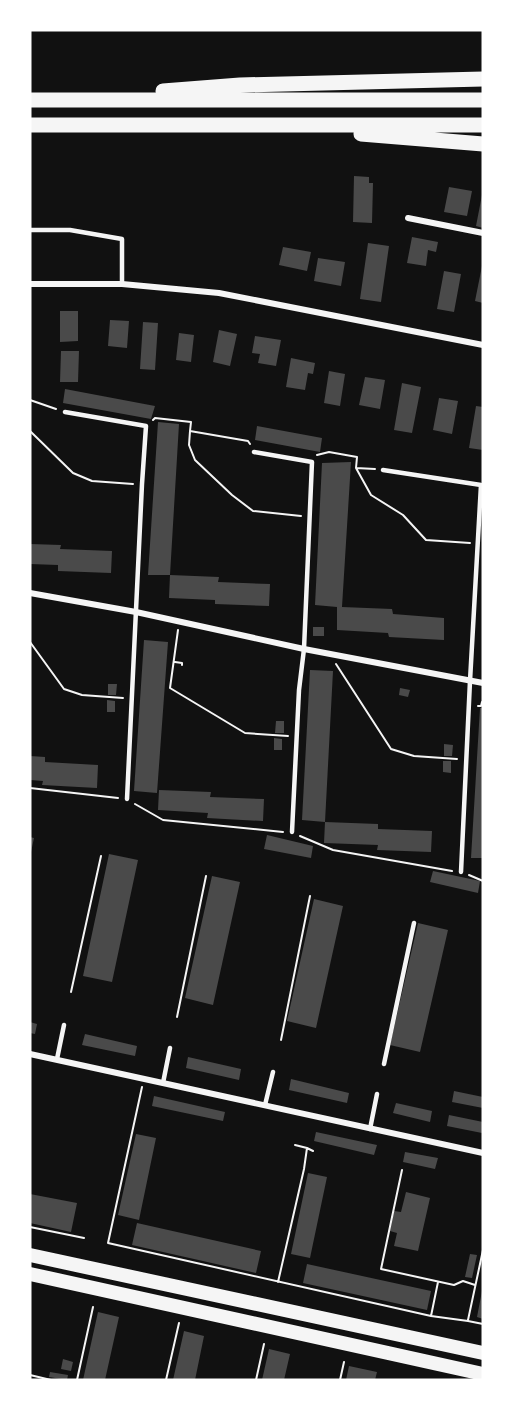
<svg xmlns="http://www.w3.org/2000/svg" width="513" height="1410" viewBox="0 0 513 1410" font-family="'Sofia Sans Condensed',sans-serif">
  <style>
    .building { fill: #4a4a4a }
    .lines { fill: none; stroke-linecap: round; stroke-linejoin: round }
    .path { stroke: #f5f5f5; stroke-width: 2 }
    .service { stroke: #f5f5f5; stroke-width: 4.5 }
    .minor { stroke: #f5f5f5; stroke-width: 6 }
    .primary { stroke: #f5f5f5; stroke-width: 14 }
    .motorway { stroke: #f5f5f5; stroke-width: 15 }
  </style>
  <rect width="100%" height="100%" fill="#111"/>
  <path class="building" d="M354,176l15,1v6h4l-1,40 -19,-1z
    M449,187l23,4 -5,25 -23,-4z
    M482,195h1v33l-7,-2z
    M412,237l26,5 -2,10 -8,-2 -2,16 -19,-3z
    M368,243l21,3 -8,56 -21,-3z
    M283,247l28,5 -4,19 -28,-6z
    M318,258l27,4 -4,24 -27,-5z
    M482,266h1v37l-8,-2z
    M444,271l17,3 -7,38 -17,-3z
    M60,311h18v30l-18,1z
    M110,320l19,1 -2,27 -19,-2z
    M143,322l15,1 -3,47 -15,-1z
    M219,330l18,4 -7,32 -17,-4z
    M179,333l15,2 -3,27 -15,-2z
    M255,336l26,4 -5,26 -18,-3 2,-9 -8,-1z
    M61,351h18l-1,31h-18z
    M291,358l24,5 -2,11 -5,-1 -3,17 -19,-3z
    M329,371l16,3 -5,32 -16,-3z
    M365,377l20,3 -5,29 -21,-4z
    M402,383l19,4 -9,46 -18,-3z
    M65,389l90,17 -4,13 -88,-16z
    M439,398l19,3 -6,33 -19,-4z
    M476,406l7,1v43l-14,-2z
    M158,422l21,2 -9,151h-22z
    M257,426l65,12 -2,14 -65,-12z
    M351,462l-9,145 50,2 1,5 51,4v22l-55,-3 -1,-4 -51,-3v-23l-22,-2 7,-142z
    M30,544l31,1 -1,4 52,2 -1,22 -53,-2v-6l-28,-1z
    M170,575l49,2 -1,5 52,2 -1,22 -54,-2v-4l-46,-2z
    M313,627h11v9h-11z
    M144,640l24,2 -11,151 -23,-2z
    M310,670l23,1 -8,151 -23,-2z
    M108,684h9l-1,11h-8z
    M400,688l10,2 -2,7 -9,-2z
    M107,700l8,1v11h-8z
    M480,708h3v150h-12z
    M276,721h8v12h-9z
    M274,738l8,1v11h-8z
    M444,744l9,1 -1,11h-8z
    M30,756l15,1v5l53,3 -1,23 -55,-3 1,-4 -13,-1z
    M443,761h8v12l-8,-1z
    M159,790l52,2 -1,5 54,2 -1,22 -56,-3 1,-5 -50,-3z
    M325,822l53,2v5l54,2 -1,21 -54,-2 1,-5 -54,-2z
    M267,835l46,11 -2,12 -47,-9z
    M30,837l4,1 -3,14h-1z
    M109,854l29,6 -26,122 -29,-6z
    M433,871l47,10 -2,12 -48,-11z
    M212,876l28,6 -27,123 -28,-7z
    M314,899l29,7 -27,122 -29,-7z
    M418,923l30,7 -28,122 -30,-7z
    M30,1022l7,2 -2,10 -5,-1z
    M85,1034l52,12 -2,10 -53,-11z
    M188,1057l53,12 -2,11 -53,-12z
    M291,1079l58,14 -2,10 -58,-13z
    M454,1091l29,6v11l-31,-6z
    M154,1096l71,16 -2,9 -71,-15z
    M396,1103l36,8 -2,11 -37,-9z
    M449,1115l34,7 -1,11 -35,-7z
    M316,1132l61,13 -3,10 -60,-14z
    M136,1134l20,4 -17,82 -21,-5z
    M405,1152l33,6 -3,11 -32,-7z
    M308,1173l19,4 -17,81 -19,-4z
    M406,1192l24,6 -12,53 -24,-5 3,-13 -7,-2 4,-20 7,1z
    M30,1194l47,9 -6,29 -41,-9z
    M137,1223l124,28 -5,22 -124,-28z
    M470,1254l7,1 -5,23 -7,-1z
    M307,1264l124,27 -4,19 -124,-27z
    M482,1291l1,1v27l-6,-2z
    M98,1312l21,5 -14,63h-22z
    M184,1331l20,5 -9,44h-22z
    M269,1349l21,5 -6,26h-22z
    M63,1359l10,3 -2,9 -10,-2z
    M349,1366l28,6 -2,8h-29z
    M50,1372l18,3 -1,5 -18,-3z"/>
  <g class="lines">
    <path class="path" d="M30,400l26,9
      M153,420l2,-2 36,4 -1,9 58,10 2,3
      M30,431l43,42 19,8 41,3
      M190,431l-1,14 6,15 37,35 21,16 48,5
      M317,455l12,-3 28,5 -1,11 19,1
      M356,468l15,27 32,20 23,25 44,3
      M178,630l-8,58 75,45 43,3
      M30,642l34,47 18,6 41,3
      M175,662l7,1v2
      M336,664l55,85 23,7 43,3
      M478,706h3l1,-4h1
      M30,788l88,10
      M135,804l28,16 120,12
      M300,836l33,14 119,21
      M469,875l14,6
      M71,992l30,-136
      M177,1017l29,-141
      M281,1040l29,-144
      M142,1087l-34,156 323,73 37,5 15,3
      M307,1148l6,3
      M402,1170l-21,99 73,16 9,-4 12,4
      M30,1227l54,11
      M278,1282l26,-113 3,-21 -12,-3
      M431,1316l7,-34
      M468,1320l15,-70
      M30,1375l21,5
      M77,1380l16,-73
      M166,1380l13,-57
      M256,1380l8,-36
      M340,1380l4,-18"/>
    <path class="service" d="M30,230h40l52,9v45
      M65,412l81,14 -4,58 -15,315
      M254,452l58,10 -8,187 -5,41 -7,142
      M383,470l98,15 -11,196 -9,191
      M57,1059l7,-34
      M384,1064l30,-141
      M163,1083l7,-35
      M265,1105l8,-33
      M370,1129l7,-35"/>
    <path class="minor" d="M408,218l75,15
      M30,284h92l97,9 264,52
      M30,593l106,19 168,37 179,34
      M30,1054l453,99"/>
    <path class="primary" d="M30,1255l453,98
      M30,1274l453,100"/>
    <path class="motorway" d="M163,91l77,-6 243,-6
      M30,100h453
      M30,125h453
      M361,134l122,10"/>
  </g>
  <rect width="513" height="1410" fill="none" stroke="#ffffff" stroke-width="63"/>
</svg>
